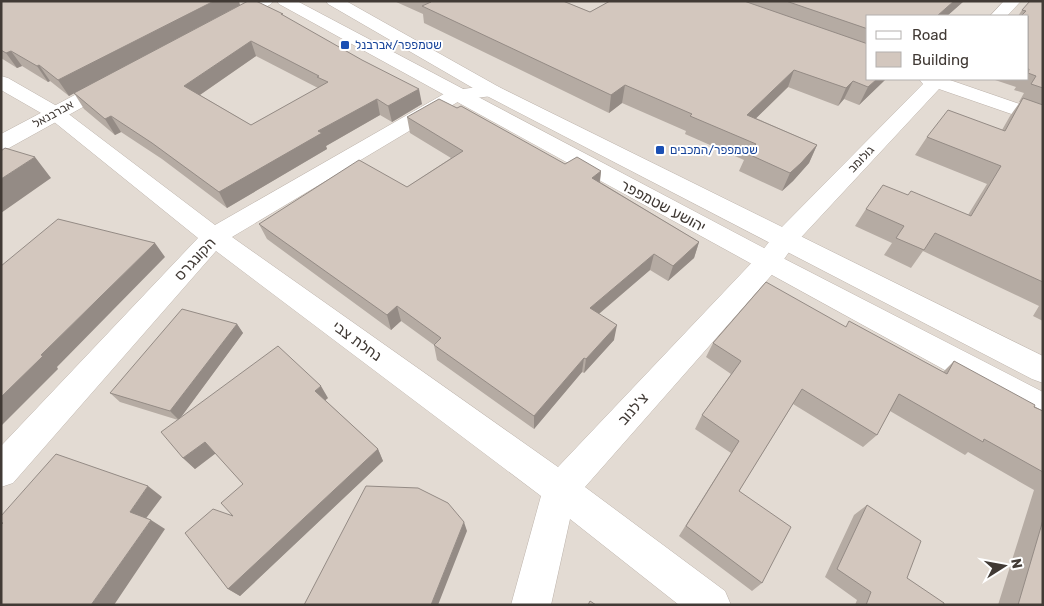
<svg xmlns="http://www.w3.org/2000/svg" width="1044" height="606" viewBox="0 0 1044 606" font-family="Rubik,Heebo,sans-serif">
  <style>
    .residential { fill: #e3dbd3; fill-rule: evenodd }
    .lines { fill: none; stroke-linecap: round; stroke-linejoin: round }
    .minor-casing { stroke: #bdb3ab; stroke-width: 1 }
    .tertiary-casing { stroke: #bdb3ab; stroke-width: 1 }
    .minor { fill: #fff; fill-rule: evenodd }
    .tertiary { fill: #fff; fill-rule: evenodd }
    .wall { fill: #b5aba3; fill-rule: evenodd }
    .shaded-wall { fill: #948b85 }
    .building { fill: #d3c7be; stroke: #948b85; fill-rule: evenodd }
    .transit-dot { fill: #1a4fb4; stroke: #fff; stroke-width: 2 }
    .labels { text-anchor: middle; dominant-baseline: central; stroke-width: 4; stroke-linejoin: round; paint-order: stroke }
    .far-transit-label { font-size: 12px; fill: #164399; stroke: #fff; text-anchor: start }
    .far-street-label { font-size: 12px; fill: #413a35; stroke: #fff }
    .street-label { font-size: 15px; fill: #413a35; stroke: #fff }
  </style>
  <rect width="100%" height="100%" fill="#f0eae4"/>
  <path class="residential" d="M1,1h1042v604h-1042zM868,16h160v63h-160z"/>
  <g class="lines">
    <g class="minor-casing">
      <path id="minor" d="M1004,1h17l-14,15h-17z
        M1,76l7,2 54,31 153,116 234,-134 43,-6 7,2 3,4 -3,4 -38,5 -229,137 326,230 201,-212 17,-22 147,-149 -4,-5h28l96,33v13l-104,-36 -145,156 -17,24 -192,218 140,104 6,14h-52l-109,-86 -19,86h-40l30,-109 -325,-245 -203,232 -12,4v-41l197,-208 -150,-121 -47,-27z"/>
    </g>
    <g class="tertiary-casing">
      <path id="tertiary" d="M252,1h21l-2,3 -38,21h-12l-2,-4 2,-4z
        M277,1h20l480,254 266,137v30l-11,-4 -753,-414z
        M326,1h20l153,86 544,269v27l-11,-4 -547,-284 -157,-91z
        M112,77l7,2 2,4 -2,4 -110,61 -8,1v-15l104,-55z"/>
    </g>
    <use href="#minor" class="minor"/>
    <use href="#tertiary" class="tertiary"/>
  </g>
  <path class="wall" d="M1,1l239,4 43,11 139,88 -30,18 -12,-7 -54,31 1,3 -100,59 -65,-49 -41,-27 -6,3 -31,-26 -10,-16 -5,3 -19,-15 -2,1 -26,-16 -5,2 -16,-10zM256,56l62,32 -67,37 -51,-30z
    M394,1h169l27,11 20,-11h354l-17,15h-79v63h18l-27,26 -15,-6 -6,7 -50,-19 -32,31 61,27 -8,18 -16,18 -11,10 -43,-20 5,-11 -59,-26 1,-3 -64,-28 -13,10 -185,-90 -1,-9z
    M1043,1v320l-10,-5 6,-10 -116,-55 -12,17 -27,-13 8,-12 -37,-17 11,-17 42,-14 60,20 19,-31 -72,-29 12,-18 75,-7 8,-14 10,-14h-1l5,-9 -10,-3 2,-3 -24,-8h36v-63h-10l4,-6z
    M407,117l158,47 36,7 -1,11 99,60 -5,16 -26,23 -18,-11 -51,44 15,26 -30,33 -2,-1 -48,57 -97,-69 -3,-15 -33,-24 -10,9 -124,-91 -8,-15 148,-37 44,-29 -41,-25z
    M237,324l6,9 -64,86 149,-21 -3,2 53,49 5,12 -143,135 -12,-7 5,-73 10,-32 -27,-31 -21,16 -12,-11 -5,-38 -58,-18 -10,-9z
    M845,327l98,45 11,-11 89,50v194h-45l36,-115 -66,-38 -3,3 -75,-44 -13,24 -14,12 -70,-43 -54,87 23,92 -10,8 -73,-55 52,-83 -36,-24 7,-14 29,-41 -25,-17 7,-14z
    M867,505l40,73 37,27h-89l2,-5 -32,-23 29,-62z"/>
  <path class="shaded-wall" d="M214,1h25l1,4 -171,91 -11,-16z
    M954,1h10l-17,15h-10z
    M251,41l5,15 -65,45 -7,-15z
    M11,51l11,15 -5,2 -11,-15z
    M39,65l11,16 -2,1 -11,-16z
    M794,70l-6,17 -47,46 6,-18z
    M877,79h9l-27,26 9,-18z
    M853,81l-9,18 -6,7 8,-18z
    M625,85l-3,18 -13,10 2,-18z
    M419,89l3,15 -30,18 -4,-16z
    M377,99l3,16 -54,31 1,3 -100,59 -8,-16 99,-61z
    M111,116l10,16 -6,3 -10,-16z
    M817,145l-8,18 -16,18 -11,10 8,-18z
    M35,157l16,21 -50,35v-34z
    M601,171l-2,16 -7,-9z
    M699,242l-5,16 -26,23 5,-15z
    M155,243l10,14 -108,110 1,2 -57,57v-29l40,-42z
    M654,254l-4,16 -62,53 2,-15z
    M397,306l4,15 -10,9 -4,-15z
    M237,324l6,9 -64,87 -9,-9z
    M617,325l-3,15 -30,33 2,-14z
    M584,358l-2,14 -48,57v-13z
    M321,386l7,12 -6,5 -7,-12z
    M205,442l11,11 -21,16 -12,-11z
    M378,449l5,12 -143,135 -12,-7z
    M148,486l14,11 -18,24 -14,-9z
    M151,520l14,9 -51,76h-23z
    M464,522l3,9 -29,74h-7z"/>
  <path class="building" d="M1,1h213l-156,79 -19,-15 -2,1 -26,-15 -5,2 -5,-3z
    M248,1h8l27,13h-2l81,46 57,29 -31,17 -11,-7 -59,32 4,2 -103,59 -67,-49 -41,-27 -6,3 -31,-26zM251,41l68,35 -2,1 11,5 -77,43 -67,-39z
    M428,1h135l27,11 20,-11h134l124,43v35h9l-9,8 -15,-6 -7,7 -52,-18 -47,45 70,30 -16,18 -11,10 -44,-20 10,-9 -66,-28 2,-2 -67,-29 -14,10 -189,-89 9,-4z
    M786,1h168l-17,15h-69v13z
    M1030,1h13v87l-12,-4 5,-8 -8,-3 1,-4h-1v-53h-7l5,-5 -4,-1z
    M1023,98l20,7v177l-108,-49 -11,17 -28,-12 8,-12 -38,-17 17,-24 25,10 3,-4 60,25 30,-50 -74,-29 21,-27 57,21z
    M439,99l18,9 4,-2 104,58 12,-7 24,14 -9,7 107,64 -26,24 -19,-12 -64,54 27,17 -31,34 -2,-1 -50,58 -100,-71 7,-7 -44,-32 -10,9 -128,-91 100,-64 48,27 56,-36 -56,-34z
    M5,148l30,9 -34,22v-28z
    M58,219l97,24 -114,112 2,1 -42,41v-131z
    M766,282l80,45 3,-6 98,53 7,-13 81,44 -1,2 9,4v61l-59,-33 -1,3 -84,-48 -22,41 -75,-46 -63,102 52,36 -29,56 -76,-57 53,-85 -37,-26 39,-54 -28,-18z
    M182,309l55,15 -67,87 -60,-18z
    M278,346l43,40 -6,5 63,58 -150,140 -43,-56 28,-24 20,7 -12,-13 22,-19 -38,-42 -22,16 -22,-26z
    M56,454l92,32 -18,26 21,8 -60,85h-90v-80l2,-2 -2,-1v-6z
    M366,486l52,2 30,15 16,19 -33,83h-127z
    M867,505l54,36 -14,37 37,25v2h-78l5,-13 -34,-23z
    M1043,520v85h-25z
    M590,601l6,4h-8z"/>
  <g class="transit-dot">
    <rect x="340" y="40" width="10" height="10" rx="2.5"/>
    <rect x="655" y="145" width="10" height="10" rx="2.5"/>
  </g>
  <g class="labels">
    <g class="far-transit-label">
      <text x="355" y="45">שטמפפר/אברבנל</text>
      <text x="670" y="150">שטמפפר/המכבים</text>
    </g>
    <g class="far-street-label">
      <text transform="translate(53 114) rotate(-29)">אברבנאל</text>
      <text transform="translate(861 159) rotate(-46)">גולומב</text>
    </g>
    <g class="street-label">
      <text transform="translate(663 206) rotate(28)">יהושע שטמפפר</text>
      <text transform="translate(195 259) rotate(-47)">הקונגרס</text>
      <text transform="translate(357 341) rotate(36)">נחלת צבי</text>
      <text transform="translate(633 409) rotate(-48)">צ'לנוב</text>
    </g>
  </g>
  <rect width="1044" height="606" fill="none" stroke="#413a35" stroke-width="5"/>
  <rect x="866" y="15" width="162" height="65" fill="#ffffff" stroke="#b3b0ae"/>
  <rect x="876" y="31" width="25" height="8" fill="#ffffff" stroke="#b3b0ae"/>
  <text x="912" y="40" font-size="15" fill="#413a35">Road</text>
  <rect x="876" y="52" width="25" height="15" fill="#d3c7be" stroke="#b3b0ae"/>
  <text x="912" y="65" font-size="15" fill="#413a35">Building</text>
  <g transform="translate(1004 566) rotate(79)" stroke="#ffffff" stroke-width="4" paint-order="stroke">
  <path d="M0-4L9 19L0 12L-9 19Z" fill="#413a35"/>
  <text y="-8" font-size="14" font-weight="bold" text-anchor="middle" fill="#413a35">N</text>
  </g>
</svg>
